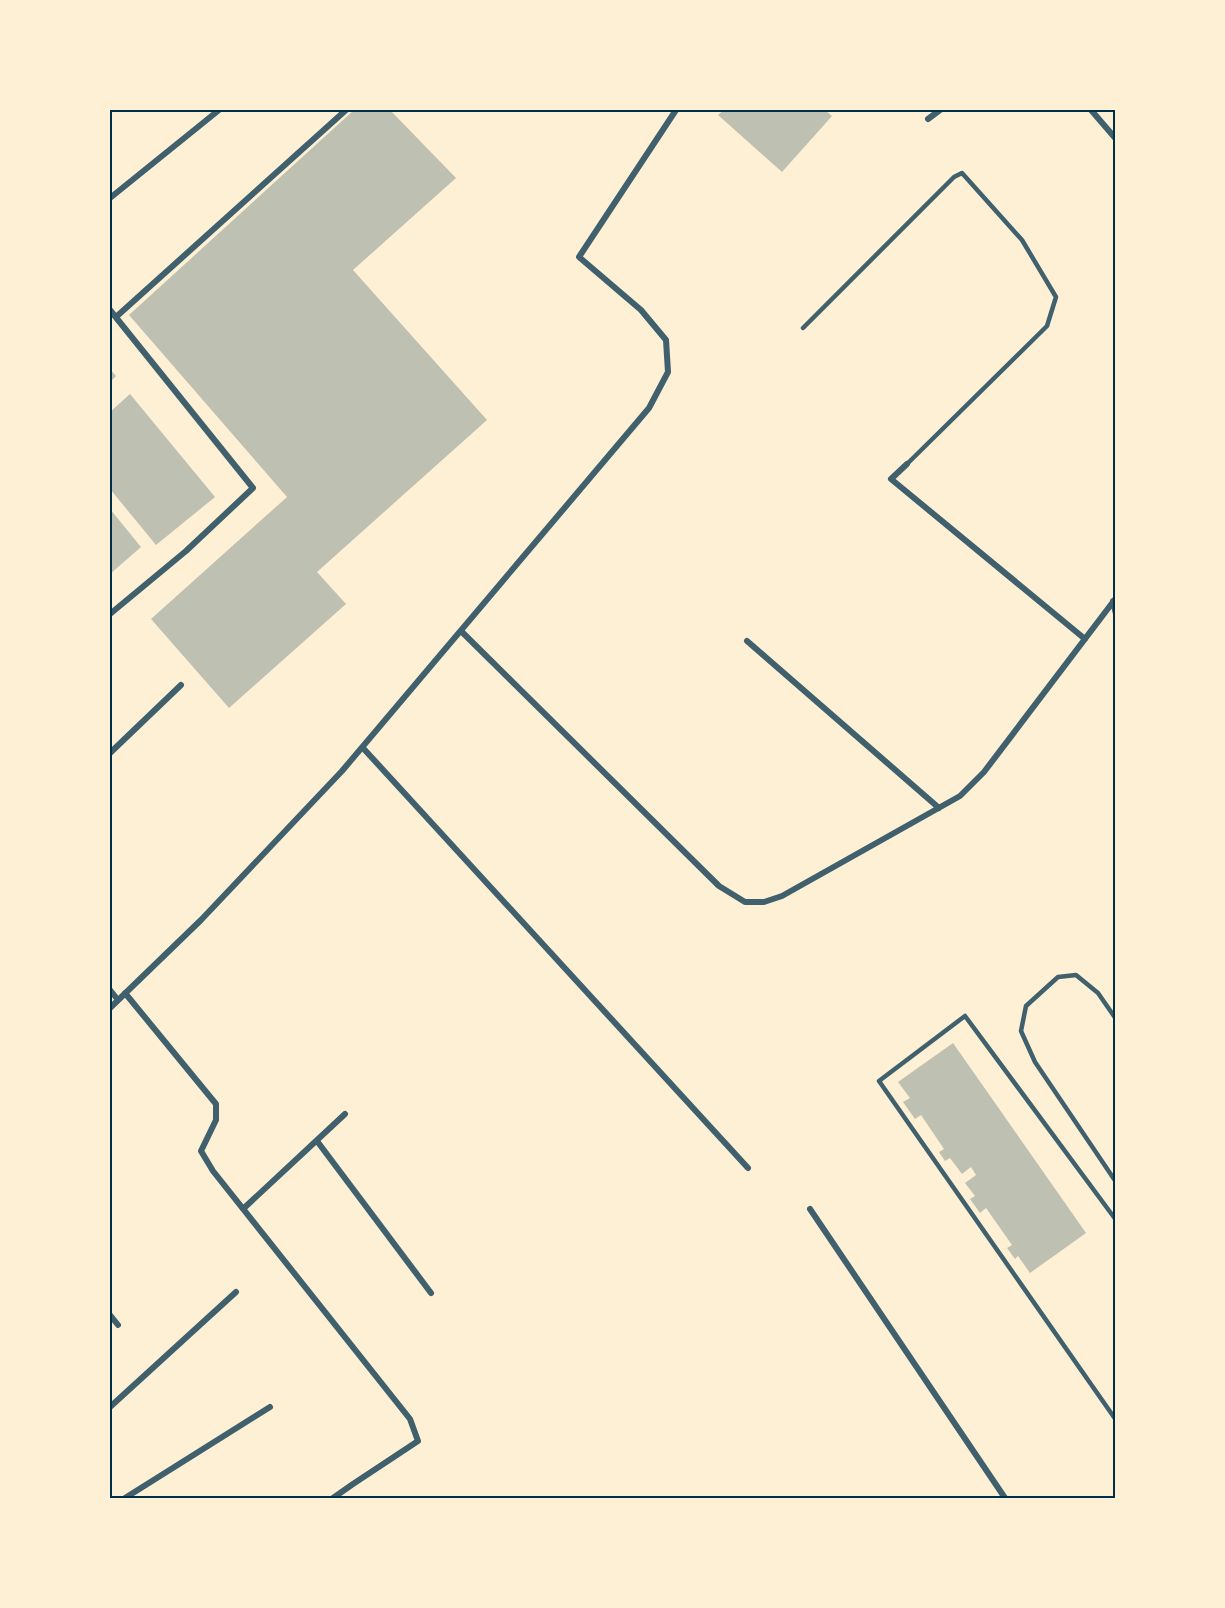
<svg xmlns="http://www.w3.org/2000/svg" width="1225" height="1608" viewBox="0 0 1225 1608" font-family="'IBM Plex Serif',serif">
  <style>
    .building { fill: #bec0b2 }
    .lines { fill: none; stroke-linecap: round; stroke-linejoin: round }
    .service { stroke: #3f606c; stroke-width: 4.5 }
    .minor { stroke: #3f606c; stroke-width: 6 }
    .neatline { fill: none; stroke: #003049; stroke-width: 2 }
  </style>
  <rect width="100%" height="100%" fill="#fdf0d5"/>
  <path class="building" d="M354,110h36l66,68 -103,92 134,150 -170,152 29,32 -117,104 -78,-89 136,-122 -158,-182z
    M724,110h101l7,6 -50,56 -64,-57z
    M110,369l6,7 -6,6z
    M130,394l85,103 -59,48 -46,-56v-77z
    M110,509l31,38 -31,27z
    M953,1043l133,190 -56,40 -12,-17 -3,3 -8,-11 5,-3 -26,-37 -6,5 -10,-14 5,-3 -10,-13 11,-8 -5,-8 -9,7 -12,-16 -5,3 -6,-9 5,-3 -23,-34 -6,4 -12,-17 7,-4 -12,-16z"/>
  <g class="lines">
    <path class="service" d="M803,328l151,-151 8,-4 60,67 34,57 -9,29 -140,138
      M1116,1019l-18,-26 -22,-18 -18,2 -32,29 -5,25 14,31 81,120
      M1116,1220l-151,-204 -86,65 237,339"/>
    <path class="minor" d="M1091,110l25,29
      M928,119l12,-9
      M110,198l109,-88
      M110,310l143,178 -67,63 -76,63
      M116,317l230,-207
      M907,464l-16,15 194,160
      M1113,601l3,13
      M461,631l258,255 26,16h19l18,-6 178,-100 24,-24 132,-174
      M747,641l192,167
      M363,748l385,420
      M110,753l71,-68
      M110,990l8,10
      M125,993l91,111v16l-15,31 12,20 197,248 8,22 -65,43 -20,14
      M110,1008l91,-88 141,-149 307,-363 19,-36 -2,-32 -25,-30 -62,-53 97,-147
      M317,1141l114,152
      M243,1209l102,-95
      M810,1209l195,289
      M110,1315l8,10
      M110,1407l126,-115
      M125,1498l145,-91"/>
  </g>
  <rect width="1225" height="1608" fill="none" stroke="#fdf0d5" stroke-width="222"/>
  <rect x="111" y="111" width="1003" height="1386" class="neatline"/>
</svg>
